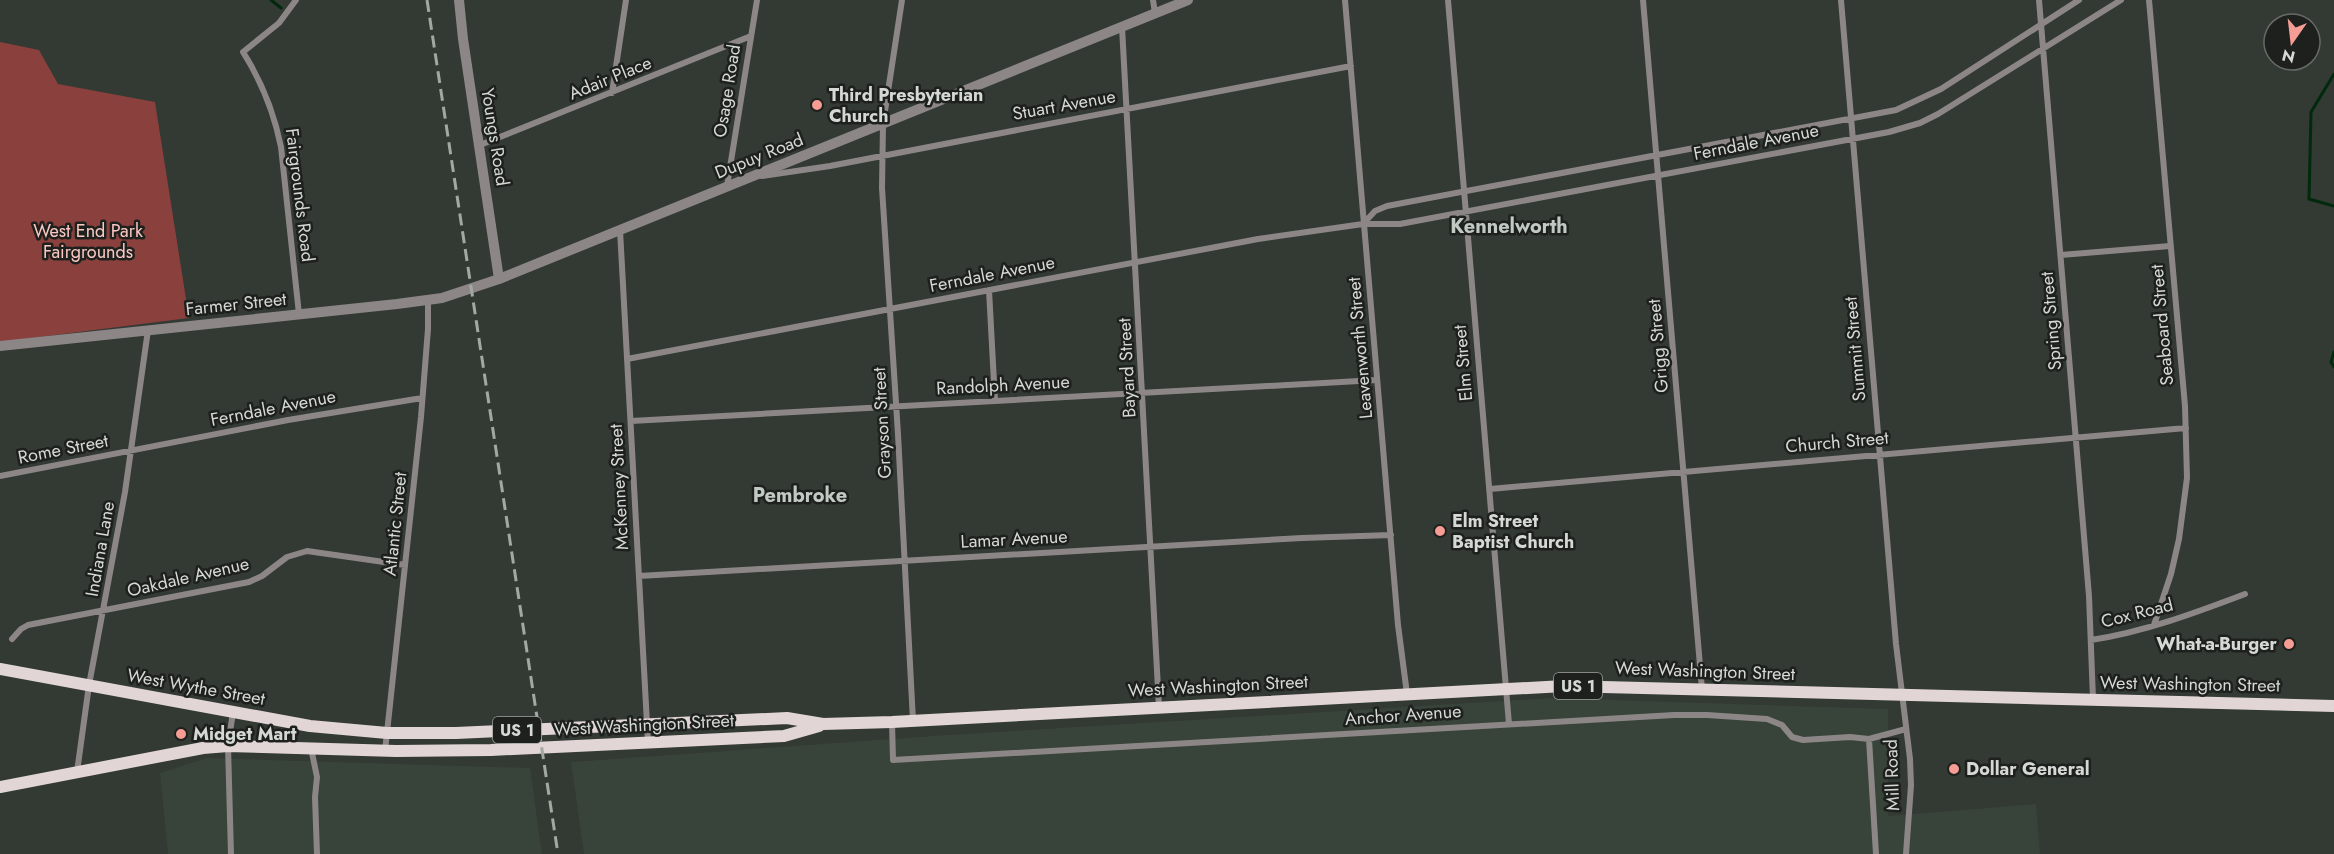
<svg xmlns="http://www.w3.org/2000/svg" width="2334" height="854" viewBox="0 0 2334 854" font-family="Jost,sans-serif">
  <style>
    .built { fill: #384339 }
    .green { fill: #8a413d }
    .lines { fill: none; stroke-linecap: round; stroke-linejoin: round }
    .stream { stroke: #012a0c; stroke-width: 3 }
    .minor { stroke: #8c8786; stroke-width: 6 }
    .tertiary { stroke: #8c8786; stroke-width: 10 }
    .primary { stroke: #e1d6d5; stroke-width: 12 }
    .rail { stroke: #a3a8a3; stroke-width: 3; stroke-dasharray: 12 6; stroke-linecap: butt }
    .poi-dot { fill: #f59c94; stroke: #1d201d; stroke-width: 2 }
    .labels { text-anchor: middle; dominant-baseline: central; stroke-width: 5; stroke-linejoin: round; paint-order: stroke }
    .shield { fill: #1d201d; stroke: #9ea29e; stroke-width: 1.5 }
    .shield-label { font-size: 16px; font-weight: bold; fill: #d5d9d5 }
    .street-label { font-size: 18px; fill: #d5d9d5; stroke: #1d201d }
    .poi-label { font-size: 18px; font-weight: bold; fill: #d5d9d5; stroke: #1d201d; text-anchor: start }
    .park-label { font-size: 18px; fill: #fcc8c3; stroke: #1d201d }
    .neighbourhood-label { font-size: 20px; font-weight: bold; fill: #c1cac2; stroke: #1d201d }
  </style>
  <rect width="100%" height="100%" fill="#333933"/>
  <path class="built" d="M1552,698l336,11v107l148,-12 4,50h-1456l-13,-92 376,-27z
    M207,758l323,10 12,86h-374l-8,-81z"/>
  <path class="green" d="M0,42l39,8 19,34 97,18 34,216 -189,24z"/>
  <g class="lines">
    <path class="stream" d="M271,0l10,8
      M2334,74l-23,38 -2,87 25,7
      M2334,352l-3,10 3,5"/>
    <path class="minor" d="M296,0l-17,23 -36,29c19,30 31,60 38,95l18,167
      M902,0l-19,124 -1,64 16,246 15,287
      M1153,0l2,13
      M1345,0l53,625 9,69
      M1448,0l61,724
      M1643,0l59,689
      M1841,0l55,644 14,115 1,26 -5,69
      M2039,0l50,596 4,103
      M2149,0l36,406 2,72 -8,61 -8,35 -17,51
      M1122,27l37,680
      M612,93l14,-93
      M480,145l271,-109
      M762,176l68,-10 521,-100
      M727,186l30,-186
      M1363,224l12,-13 12,-5 509,-96 45,-21 138,-89
      M620,230l28,512
      M2061,255l109,-9
      M989,290l6,111
      M627,359l631,-120 105,-15h37l489,-92 31,-9 18,-9 183,-114
      M631,421l746,-41
      M0,476l288,-56 134,-22
      M1490,489l696,-61
      M639,576l663,-38 89,-3
      M12,639l9,-10 7,-4 221,-43 13,-6 25,-19 20,-6 98,14
      M2091,640c53,-8 104,-27 154,-46
      M892,722l1,38 781,-45h33l60,4 15,6 10,12 11,3 47,-3 19,2 37,-10
      M1869,739l7,115
      M311,748l6,29 -2,20 2,57
      M385,751l36,-334 7,-88v-29
      M77,772l12,-87 36,-193 23,-162
      M231,854l-3,-108 5,-34"/>
    <path class="tertiary" d="M459,0l4,39 36,240
      M0,346l397,-42 45,-6 57,-19 689,-279"/>
    <path class="primary" d="M0,669l310,57 77,7h69l331,-15 36,6 69,-2 672,-36 770,20
      M0,787l203,-39 25,-2 168,5 95,-1 293,-14 35,-10"/>
    <path class="rail" d="M427,0l131,854"/>
  </g>
  <g class="poi-dot">
    <circle cx="817" cy="105" r="6"/>
    <circle cx="1440" cy="531" r="6"/>
    <circle cx="2289" cy="644" r="6"/>
    <circle cx="181" cy="734" r="6"/>
    <circle cx="1954" cy="769" r="6"/>
  </g>
  <g class="labels">
    <g class="shield">
      <rect x="1554" y="673" width="48" height="26" rx="4.5"/>
      <rect x="493" y="717" width="48" height="26" rx="4.5"/>
    </g>
    <g class="shield-label">
      <text x="1578" y="686">US 1</text>
      <text x="517" y="730">US 1</text>
    </g>
    <g class="street-label">
      <text transform="translate(610 78) rotate(-22)">Adair Place</text>
      <text transform="translate(727 91) rotate(-81)">Osage Road</text>
      <text transform="translate(1064 105) rotate(-10)">Stuart Avenue</text>
      <text transform="translate(495 137) rotate(81)">Youngs Road</text>
      <text transform="translate(1756 142) rotate(-11)">Ferndale Avenue</text>
      <text transform="translate(759 156) rotate(-22)">Dupuy Road</text>
      <text transform="translate(300 195) rotate(83)">Fairgrounds Road</text>
      <text transform="translate(992 274) rotate(-11)">Ferndale Avenue</text>
      <text transform="translate(236 304) rotate(-6)">Farmer Street</text>
      <text transform="translate(2051 321) rotate(-95)">Spring Street</text>
      <text transform="translate(2162 325) rotate(-95)">Seaboard Street</text>
      <text transform="translate(1658 346) rotate(-95)">Grigg Street</text>
      <text transform="translate(1360 348) rotate(-95)">Leavenworth Street</text>
      <text transform="translate(1855 349) rotate(-95)">Summit Street</text>
      <text transform="translate(1463 363) rotate(-95)">Elm Street</text>
      <text transform="translate(1127 368) rotate(-93)">Bayard Street</text>
      <text transform="translate(1003 385) rotate(-3)">Randolph Avenue</text>
      <text transform="translate(273 408) rotate(-11)">Ferndale Avenue</text>
      <text transform="translate(882 423) rotate(-93)">Grayson Street</text>
      <text transform="translate(1837 442) rotate(-5)">Church Street</text>
      <text transform="translate(63 449) rotate(-11)">Rome Street</text>
      <text transform="translate(619 487) rotate(-93)">McKenney Street</text>
      <text transform="translate(395 524) rotate(-84)">Atlantic Street</text>
      <text transform="translate(1014 539) rotate(-3)">Lamar Avenue</text>
      <text transform="translate(100 549) rotate(-80)">Indiana Lane</text>
      <text transform="translate(188 577) rotate(-13)">Oakdale Avenue</text>
      <text transform="translate(2137 613) rotate(-14)">Cox Road</text>
      <text transform="translate(1705 671) rotate(2)">West Washington Street</text>
      <text transform="translate(2190 684) rotate(1)">West Washington Street</text>
      <text transform="translate(1218 686) rotate(-3)">West Washington Street</text>
      <text transform="translate(196 687) rotate(10)">West Wythe Street</text>
      <text transform="translate(1403 715) rotate(-4)">Anchor Avenue</text>
      <text transform="translate(644 725) rotate(-3)">West Washington Street</text>
      <text transform="translate(1892 775) rotate(-92)">Mill Road</text>
    </g>
    <g class="poi-label">
      <text x="829" y="95">Third Presbyterian<tspan x="829" dy="21">Church</tspan></text>
      <text x="1452" y="521">Elm Street<tspan x="1452" dy="21">Baptist Church</tspan></text>
      <text x="2277" y="644" text-anchor="end">What-a-Burger</text>
      <text x="193" y="734">Midget Mart</text>
      <text x="1966" y="769">Dollar General</text>
    </g>
    <g class="park-label">
      <text x="88" y="231">West End Park<tspan x="88" dy="21">Fairgrounds</tspan></text>
    </g>
    <g class="neighbourhood-label">
      <text x="1509" y="226">Kennelworth</text>
      <text x="800" y="495">Pembroke</text>
    </g>
  </g>
  <g transform="translate(2292 42) rotate(194)"><circle r="28" fill="#1d201d" stroke="#676a67" stroke-width="1.5"/>
  <path d="M0-4.5L10 22L0 15L-10 22Z" fill="#f59c94"/>
  <text y="-9" font-size="16" font-weight="bold" text-anchor="middle" fill="#d5d9d5">N</text>
  </g>
</svg>
